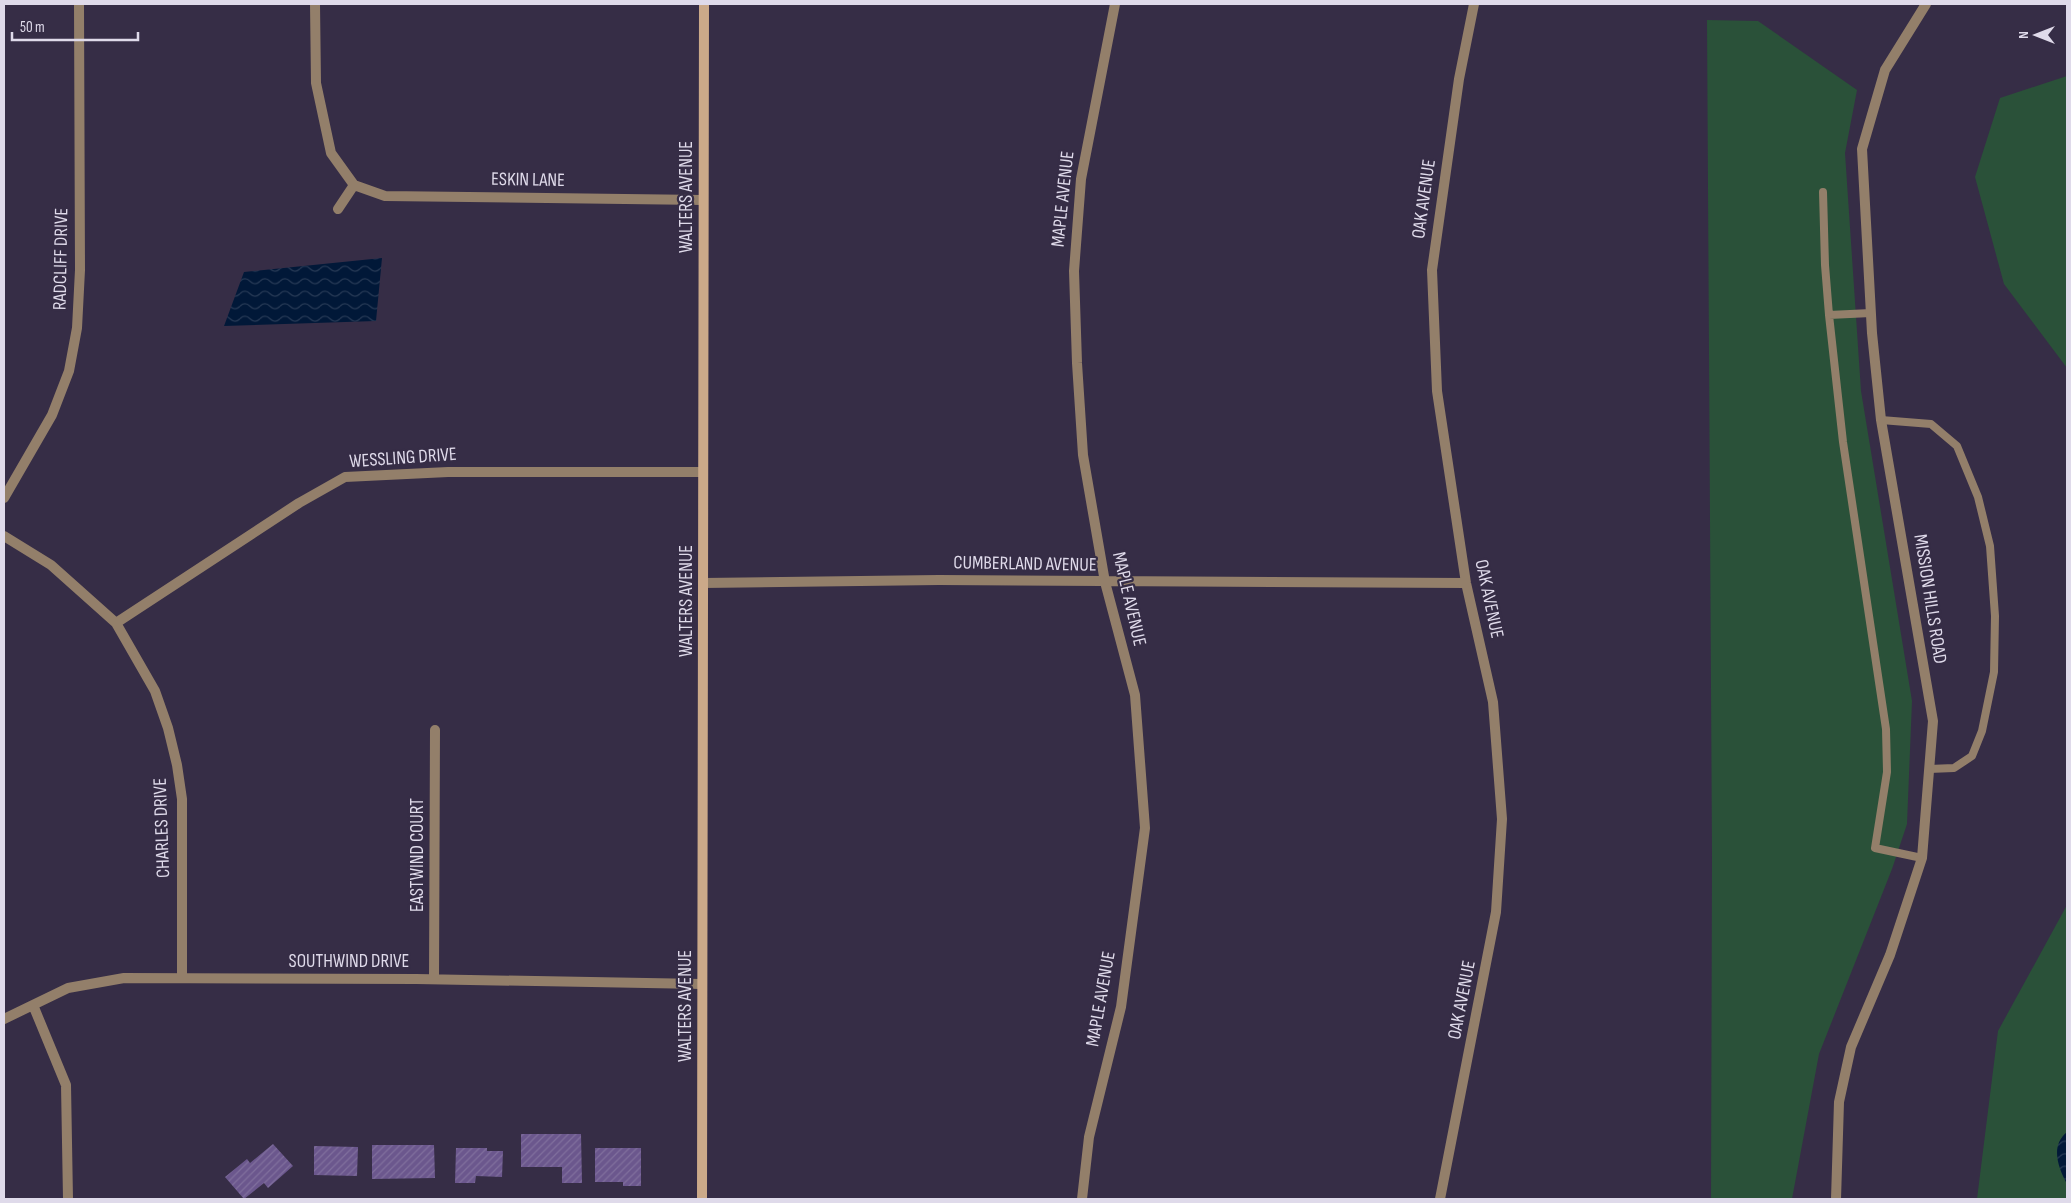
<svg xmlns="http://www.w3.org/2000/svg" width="2071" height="1203" viewBox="0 0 2071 1203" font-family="'Sofia Sans Condensed',sans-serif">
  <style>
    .green { fill: #2a5139 }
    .water { fill: url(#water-waves) }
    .building { fill: url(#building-hatch) }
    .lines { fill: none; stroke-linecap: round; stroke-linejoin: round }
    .service { stroke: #937f6a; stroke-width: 8 }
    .minor { stroke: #937f6a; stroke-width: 10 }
    .secondary { stroke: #cba989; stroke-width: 10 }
    .labels { text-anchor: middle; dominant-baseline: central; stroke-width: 4.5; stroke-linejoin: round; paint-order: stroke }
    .street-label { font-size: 19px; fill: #dfdaea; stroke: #362d46 }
  </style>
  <defs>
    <pattern id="water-waves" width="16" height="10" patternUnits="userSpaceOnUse" patternTransform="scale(1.25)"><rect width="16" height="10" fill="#011838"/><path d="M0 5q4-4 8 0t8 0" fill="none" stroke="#263955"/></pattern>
    <pattern id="building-hatch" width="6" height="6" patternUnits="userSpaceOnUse" patternTransform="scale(1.25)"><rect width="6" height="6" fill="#6b578d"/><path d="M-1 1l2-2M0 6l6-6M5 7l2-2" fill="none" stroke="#806f9d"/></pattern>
  </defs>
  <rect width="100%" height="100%" fill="#362d46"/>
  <path class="green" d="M1707,20l51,1 99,69 -12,63 16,238 51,310 -5,123 -15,45 -73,185 -27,145h-81l1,-344z
    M2067,76v292l-63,-84 -29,-107 25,-79z
    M2067,905v294h-90l21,-168z"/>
  <path class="water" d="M382,258l-6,63 -152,5 20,-54z
    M2067,1132v52c-9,-17 -17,-38 0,-52z"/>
  <path class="building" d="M521,1134h60l1,49h-20v-16h-41z
    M273,1144l20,22 -25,22 -4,-5 -20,16 -19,-22 22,-18 3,4z
    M372,1145h62l1,33 -63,1z
    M314,1146l44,1 -1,29 -43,-1z
    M456,1148h31v3h16l-1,26 -26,-1 -1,7h-20z
    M595,1148h46v38h-18v-4h-28z"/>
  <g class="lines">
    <path class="service" d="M1823,192l2,73 4,50 42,-2
      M1829,315l14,127 43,287 1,43 -12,76 47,10
      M1881,420l50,4 26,22 21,51 12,49 5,70 -1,56 -12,59 -10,25 -18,12 -25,1"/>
    <path class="minor" d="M315,4l1,79 15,70 23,32 -16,24
      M354,185l31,11 318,4
      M4,498l48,-83 17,-44 8,-43 3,-58 -1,-266
      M4,536l47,29 65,58 39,68 13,37 9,37 5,34v179
      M703,583l236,-3 527,3
      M116,623l183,-120 46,-26 103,-5h255
      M434,979l1,-249
      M33,1005l33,80 2,114
      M4,1019l64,-31 56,-10 292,1 286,5
      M1082,1199l7,-62 32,-130 24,-179 -10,-133 -30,-113 -22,-127 -6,-92 -3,-92 7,-92 34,-175
      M1440,1199l56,-287 6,-93 -9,-117 -27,-119 -29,-192 -5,-121 27,-191 15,-75
      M1836,1199l3,-97 12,-55 39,-92 32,-97 11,-137 -52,-301 -9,-87 -10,-184 23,-79 41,-66"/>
    <path class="secondary" d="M702,1199l2,-1195"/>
  </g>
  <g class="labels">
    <g class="street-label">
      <text transform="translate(528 180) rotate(1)">ESKIN LANE</text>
      <text transform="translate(686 197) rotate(-90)">WALTERS AVENUE</text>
      <text transform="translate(1063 199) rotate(-84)">MAPLE AVENUE</text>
      <text transform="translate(1424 199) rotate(-82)">OAK AVENUE</text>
      <text transform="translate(61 259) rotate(-89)">RADCLIFF DRIVE</text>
      <text transform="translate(403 458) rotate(-4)">WESSLING DRIVE</text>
      <text transform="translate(1025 564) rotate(1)">CUMBERLAND AVENUE</text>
      <text transform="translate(1129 599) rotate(77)">MAPLE AVENUE</text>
      <text transform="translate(1489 599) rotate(78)">OAK AVENUE</text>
      <text transform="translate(1930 599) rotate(81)">MISSION HILLS ROAD</text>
      <text transform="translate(686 601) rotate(-90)">WALTERS AVENUE</text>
      <text transform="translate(162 828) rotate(-92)">CHARLES DRIVE</text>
      <text transform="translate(417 855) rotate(-90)">EASTWIND COURT</text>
      <text x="349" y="961">SOUTHWIND DRIVE</text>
      <text transform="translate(1101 999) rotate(-80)">MAPLE AVENUE</text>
      <text transform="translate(1462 1000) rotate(-79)">OAK AVENUE</text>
      <text transform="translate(685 1006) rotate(-90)">WALTERS AVENUE</text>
    </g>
  </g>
  <rect width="2071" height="1203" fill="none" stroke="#dfdaea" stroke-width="10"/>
  <g transform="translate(2036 35) rotate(270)" stroke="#362d46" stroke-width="4" paint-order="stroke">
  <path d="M0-4L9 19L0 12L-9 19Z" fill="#dfdaea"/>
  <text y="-8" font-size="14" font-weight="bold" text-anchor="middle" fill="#dfdaea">N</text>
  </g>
  <path d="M12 32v8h126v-8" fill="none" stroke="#dfdaea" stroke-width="2.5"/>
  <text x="20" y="32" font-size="15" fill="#dfdaea" stroke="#362d46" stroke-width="4" paint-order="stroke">50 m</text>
</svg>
